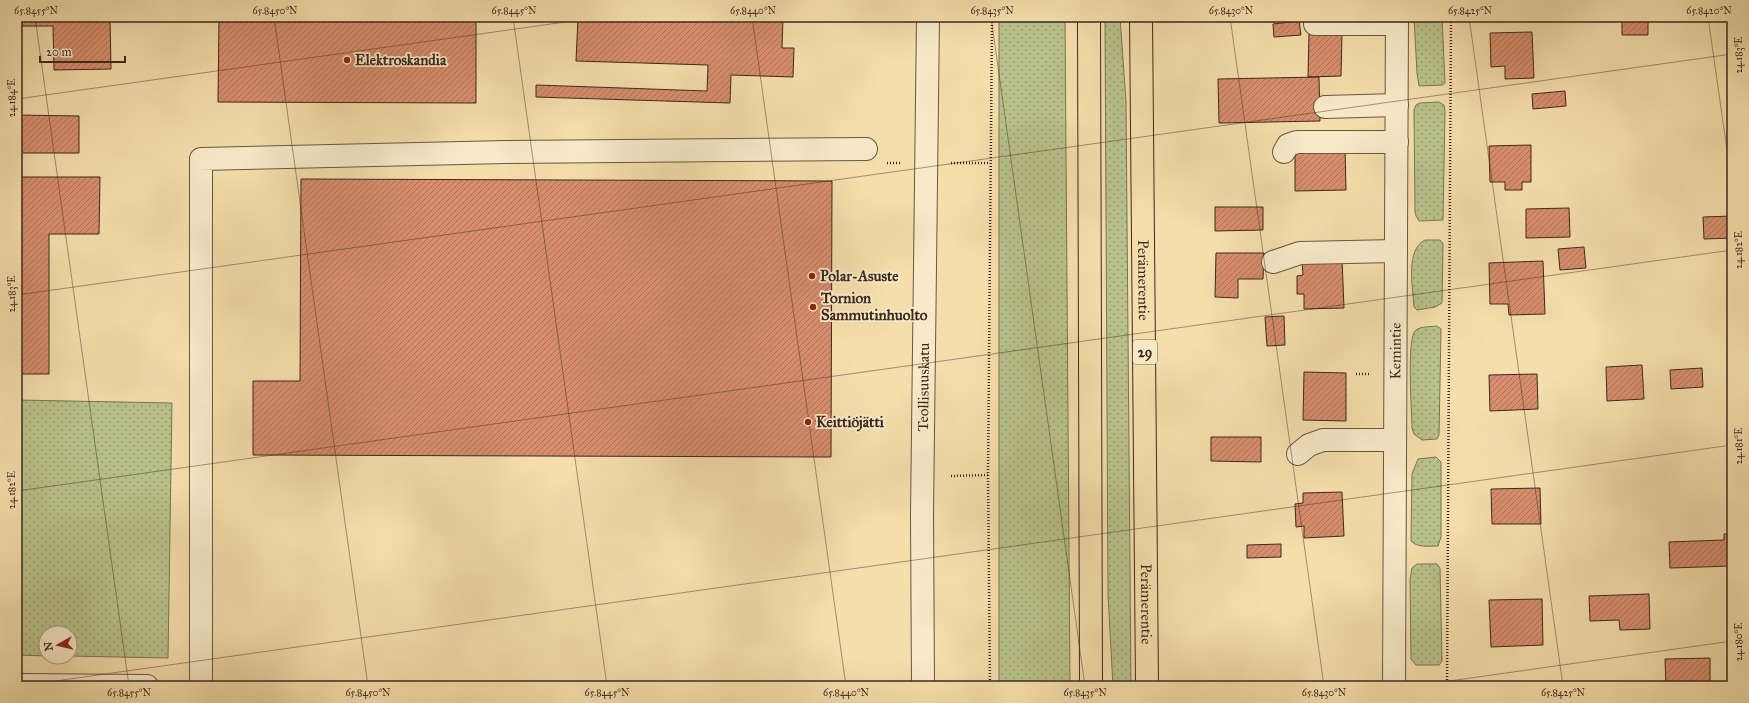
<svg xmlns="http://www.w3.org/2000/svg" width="1749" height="703" viewBox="0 0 1749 703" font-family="'IM FELL Great Primer',serif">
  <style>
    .grass { fill: url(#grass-dots); stroke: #7a7554 }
    .building { fill: url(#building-hatch); stroke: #3c281d }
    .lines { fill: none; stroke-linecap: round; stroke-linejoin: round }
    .minor-casing { stroke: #6a5641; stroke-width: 24 }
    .highway-casing { stroke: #3c281d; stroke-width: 24 }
    .path { stroke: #3c281d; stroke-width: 2.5; stroke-dasharray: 1 2; stroke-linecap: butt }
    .minor { stroke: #f8eac9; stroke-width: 22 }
    .highway { stroke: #f4deac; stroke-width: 22 }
    .ticks { fill: none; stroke: #3c281d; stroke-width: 1; stroke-opacity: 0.45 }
    .poi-dot { fill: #8f2418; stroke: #f8eac9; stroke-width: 1.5 }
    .labels { text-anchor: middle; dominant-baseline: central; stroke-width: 3.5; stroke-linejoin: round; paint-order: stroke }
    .shield { fill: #f8eac9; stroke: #746251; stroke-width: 1 }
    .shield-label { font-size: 14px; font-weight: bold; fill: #3c281d }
    .poi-label { font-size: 15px; font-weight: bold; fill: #3c281d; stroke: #f8eac9; text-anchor: start }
    .street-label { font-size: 15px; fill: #3c281d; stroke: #f8eac9 }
    .neatline { fill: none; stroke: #3c281d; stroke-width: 1.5 }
    .ticks-label { font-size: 10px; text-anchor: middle; fill: #3c281d }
  </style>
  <defs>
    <pattern id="grass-dots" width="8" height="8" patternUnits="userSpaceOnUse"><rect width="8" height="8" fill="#b9c28b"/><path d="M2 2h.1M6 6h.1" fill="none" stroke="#989e71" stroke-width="1.8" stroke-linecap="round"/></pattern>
    <pattern id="building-hatch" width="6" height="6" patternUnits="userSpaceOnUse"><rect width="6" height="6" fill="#d88e6e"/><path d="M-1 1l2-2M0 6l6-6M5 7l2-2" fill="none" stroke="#b0745a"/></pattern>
  </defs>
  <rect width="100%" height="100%" fill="#f4deac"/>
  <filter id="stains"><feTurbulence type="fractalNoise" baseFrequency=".005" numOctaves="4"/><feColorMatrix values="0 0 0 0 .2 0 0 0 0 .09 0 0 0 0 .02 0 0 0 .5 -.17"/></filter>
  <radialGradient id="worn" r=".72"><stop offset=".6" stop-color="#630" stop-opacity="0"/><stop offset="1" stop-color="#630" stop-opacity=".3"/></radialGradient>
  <path class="grass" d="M999,17h66l5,669h-71z
    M1105,17h15l6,84 5,585h-18l-5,-91z
    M1414,17h28l3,66 -3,2 -23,1 -2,-13z
    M1439,102l5,3 1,6 -2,109 -24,1 -3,-5 -1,-5 -1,-101 2,-5 4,-2z
    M1425,240h15l3,4 -1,59 -7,4 -18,3 -3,-3c-1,-20 -9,-57 11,-67z
    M1437,326l4,3 -2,106 -2,4 -15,1 -8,-6 -2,-6c0,-15 -6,-91 4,-98 5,-4 15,-3 21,-4z
    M17,400l155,3 -4,255 -98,-2v-23h-24v23l-29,-1z
    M1436,457l5,5v75l-3,9c-10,0 -20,2 -27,-5l1,-67 6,-15z
    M1417,564h20l3,4 2,93 -3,4h-23l-5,-6 -1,-80 2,-11z
    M1425,682l12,2 1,2h-24z"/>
  <path class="building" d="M17,17h93l1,52 -57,1 -1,-44h-36z
    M219,17h257v86l-258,-1z
    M578,17h205l-1,31h12l-1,29 -62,-2 -1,28 -194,-6v-12l171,6 1,-26 -132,-4z
    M1622,18h26v17h-26z
    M1299,21l2,14 -27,2 -1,-13z
    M1532,32l2,46 -29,1v-13l-14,1 -1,-34z
    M1309,34h33l-1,42 -33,1z
    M1319,77l1,44 -101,2 -1,-44z
    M1565,91l1,15 -33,3 -1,-15z
    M1728,105h4v22h-3z
    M17,115l62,1v37h-62z
    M1531,145v37h-9v8h-17v-8h-15l-1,-36z
    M1345,147l1,43 -51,1v-43z
    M17,177h83l-1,57h-50v140h-32z
    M301,179l531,2 -1,276 -578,-2v-74h47z
    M1215,207h48v23l-48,1z
    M1569,208l1,29 -44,1v-29z
    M1732,216v22l-28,1 -1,-22z
    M1584,247l2,21 -26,2 -2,-21z
    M1216,253h48l-1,26h-25v19l-23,-1z
    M1342,259l2,49 -40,1v-15h-7v-18l6,-1 -1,-14z
    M1543,261l2,53 -36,1 -1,-11h-18l-1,-41z
    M1284,316l1,29 -18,1 -2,-29z
    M1642,365l2,34 -37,2 -1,-34z
    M1702,368l1,19 -32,2 -1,-19z
    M1304,372l42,1v48l-43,-1z
    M1537,374l1,35 -48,2 -1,-36z
    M1211,437h50v25l-50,-1z
    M1540,488l1,36h-49l-1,-35z
    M1342,492l2,44 -40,2v-12l-8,1 -1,-23 8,-1v-10z
    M1724,534h8v32l-62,2 -1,-26 55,-2z
    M1281,544v13l-34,1v-13z
    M1649,594l1,35 -30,1 -1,-10 -29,1 -1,-25z
    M1542,599l1,46 -52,2 -2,-47z
    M1710,658v28h-44l-1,-27z"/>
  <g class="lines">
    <g class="minor-casing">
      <g id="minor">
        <path d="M1315,24h82"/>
        <path d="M1325,107l72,-2"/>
        <path d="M1284,152l4,-7 9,-3h100"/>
        <path d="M1273,262l27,-9 96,-2"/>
        <path d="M1298,454l11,-9 14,-5h72"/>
        <path d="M17,685l130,1"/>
        <path d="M201,686v-527l305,-7 360,-3"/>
        <path id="s1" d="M923,686l-1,-171 6,-498"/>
        <path id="s2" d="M1394,686l3,-669"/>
      </g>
    </g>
    <g class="highway-casing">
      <g id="highway">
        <path d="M1089,17l2,669"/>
        <path id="s3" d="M1141,17l6,669"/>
      </g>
    </g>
    <path class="path" d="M887,163h13
      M951,163h39
      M1356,374h13
      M951,476l37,-1
      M990,686l-2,-211 4,-458
      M1447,686l4,-669"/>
    <use href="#minor" class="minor"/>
    <use href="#highway" class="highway"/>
  </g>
  <path class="ticks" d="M35,17l94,669M274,17l94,669M513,17l94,669M752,17l94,669M991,17l94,669M1230,17l94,669M1469,17l94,669M1708,17l24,168M17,99l584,-82M17,295l1715,-241M17,491l1715,-241M20,686l1712,-241M1414,686l318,-45"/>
  <g class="poi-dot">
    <circle cx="347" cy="60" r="4"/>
    <circle cx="812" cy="276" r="4"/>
    <circle cx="813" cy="307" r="4"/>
    <circle cx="808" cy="422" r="4"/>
  </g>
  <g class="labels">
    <rect class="shield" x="1133" y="340" width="24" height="24" rx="3"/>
    <g class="shield-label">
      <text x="1145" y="352">29</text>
    </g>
    <g class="poi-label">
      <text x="355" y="60">Elektroskandia</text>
      <text x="820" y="276">Polar-Asuste</text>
      <text x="821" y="298">Tornion<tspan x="821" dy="17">Sammutinhuolto</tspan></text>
      <text x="816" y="422">Keittiöjätti</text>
    </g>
    <g class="street-label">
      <text stroke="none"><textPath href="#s3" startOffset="263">Perämerentie</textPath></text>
      <text stroke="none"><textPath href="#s2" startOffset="335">Kemintie</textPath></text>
      <text stroke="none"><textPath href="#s1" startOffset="299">Teollisuuskatu</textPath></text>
      <text stroke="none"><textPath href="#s3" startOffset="587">Perämerentie</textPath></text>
    </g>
  </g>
  <rect width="1749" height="703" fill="none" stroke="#f4deac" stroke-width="44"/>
  <g transform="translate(58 645) rotate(262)"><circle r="19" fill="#f8eac9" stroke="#ad9c84"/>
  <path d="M0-3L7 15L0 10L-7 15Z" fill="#8f2418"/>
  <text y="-6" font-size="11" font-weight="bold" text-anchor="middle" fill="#3c281d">N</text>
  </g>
  <path d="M40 56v6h85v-6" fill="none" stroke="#3c281d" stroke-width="2"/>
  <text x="46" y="56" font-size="12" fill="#3c281d" stroke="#f8eac9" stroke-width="3" paint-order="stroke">20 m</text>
  <rect x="22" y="22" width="1705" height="659" class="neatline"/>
  <g class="ticks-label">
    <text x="36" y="14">65.8455°N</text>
    <text x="275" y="14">65.8450°N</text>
    <text x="514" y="14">65.8445°N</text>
    <text x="753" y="14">65.8440°N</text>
    <text x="992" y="14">65.8435°N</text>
    <text x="1231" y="14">65.8430°N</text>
    <text x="1470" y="14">65.8425°N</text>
    <text x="1709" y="14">65.8420°N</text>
    <text transform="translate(1738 55) rotate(-90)" y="4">24.183°E</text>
    <text transform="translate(11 98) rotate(-90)" y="4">24.184°E</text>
    <text transform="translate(1738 250) rotate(-90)" y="4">24.182°E</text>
    <text transform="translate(11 294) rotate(-90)" y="4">24.183°E</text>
    <text transform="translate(1738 446) rotate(-90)" y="4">24.181°E</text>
    <text transform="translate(11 490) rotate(-90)" y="4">24.182°E</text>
    <text transform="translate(1738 642) rotate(-90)" y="4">24.180°E</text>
    <text x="129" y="696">65.8455°N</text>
    <text x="368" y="696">65.8450°N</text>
    <text x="607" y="696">65.8445°N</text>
    <text x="846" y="696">65.8440°N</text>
    <text x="1085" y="696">65.8435°N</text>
    <text x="1324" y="696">65.8430°N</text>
    <text x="1563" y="696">65.8425°N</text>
  </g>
  <rect width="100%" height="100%" filter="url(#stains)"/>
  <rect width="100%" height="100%" fill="url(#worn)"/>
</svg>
